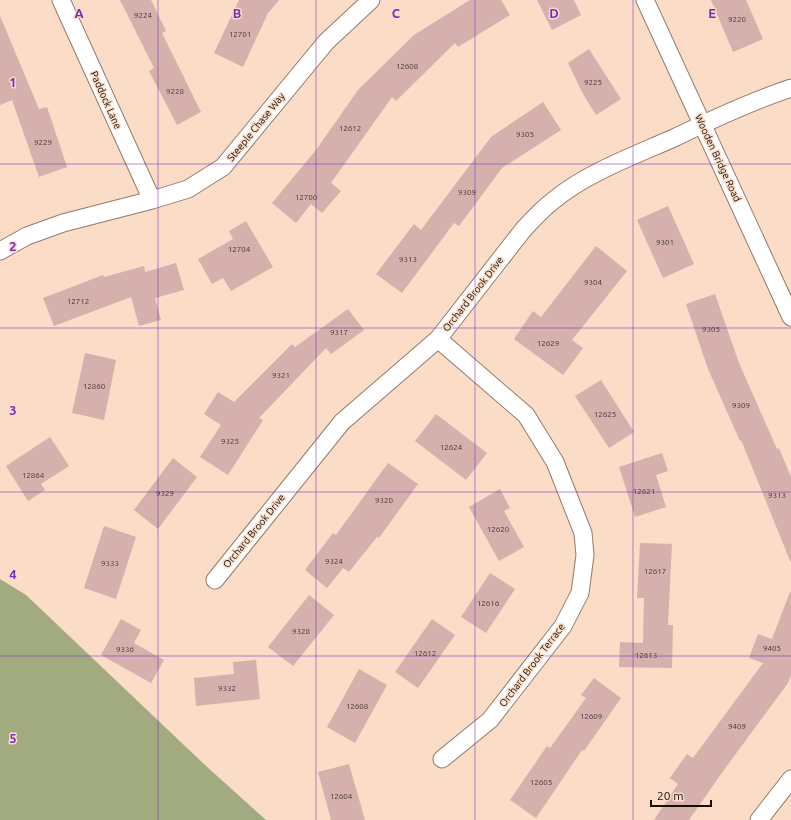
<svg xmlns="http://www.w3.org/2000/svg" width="791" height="820" viewBox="0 0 791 820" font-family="Ubuntu,sans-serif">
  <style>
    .forest { fill: #a1ab7f }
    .building { fill: #d5b0ac }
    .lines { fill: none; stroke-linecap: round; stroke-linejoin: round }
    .street-casing { stroke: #957a67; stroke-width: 19 }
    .street { stroke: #fff; stroke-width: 17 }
    .grid { fill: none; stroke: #7b2cbf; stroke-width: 1; stroke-opacity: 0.55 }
    .labels { text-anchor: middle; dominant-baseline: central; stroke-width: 3; stroke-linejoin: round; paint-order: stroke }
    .number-label { font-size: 8px; fill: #463630 }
    .street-label { font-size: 10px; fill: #170e07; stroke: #fadcc7 }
    .grid-label { font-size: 13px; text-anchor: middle; font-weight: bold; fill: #7b2cbf; stroke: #fadcc7; stroke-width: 3; stroke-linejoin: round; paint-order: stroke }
  </style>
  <rect width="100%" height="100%" fill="#fadcc7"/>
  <path class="forest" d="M0,579l26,16 180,171 60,54h-266z"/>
  <path class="building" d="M120,0h31l15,31 -4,2 39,79 -24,13 -28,-54 5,-3z
    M239,0h40l-11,13 -25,54 -29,-14z
    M470,0h31l9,15 -52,32 -3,-4 -59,58 -4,-4 -61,86 10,8 -19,22 -11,-9 -15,19 -24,-20 44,-53 42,-60 56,-55z
    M537,0h37l7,15 -29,15z
    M711,0h35l17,39 -30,13z
    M0,16l39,93 8,-2 20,60 -28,10 -27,-77 -12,5z
    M589,49l32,50 -25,16 -13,-21 -15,-31z
    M543,102l18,28 -59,38 -43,58 -5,-3 -52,70 -26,-19 38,-50 7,6 70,-93z
    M668,206l26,58 -31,14 -26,-58z
    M246,221l27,46 -42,24 -8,-13 -11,6 -14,-25 35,-20 -4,-8z
    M596,246l31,25 -55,69 11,8 -20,27 -49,-36 19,-28 8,6z
    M176,263l8,27 -29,8 6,22 -22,6 -8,-29 -77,29 -11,-28 60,-23 1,2 40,-11 1,6z
    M715,294l24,69 38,86 2,-1 12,29v86l-50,-123 -1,1 -32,-72 -22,-65z
    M348,309l16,21 -33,24 -5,-6 -67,70 4,2 -35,55 -28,-18 21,-32 -17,-11 14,-22 16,10 58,-58 3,3z
    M85,353l31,7 -12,60 -32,-7z
    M601,380l33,52 -25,16 -34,-52z
    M436,414l51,39 -21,27 -51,-39z
    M50,437l19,29 -28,18 4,6 -17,11 -22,-35z
    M662,453l6,18 -12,4 10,32 -31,10 -16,-50z
    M173,458l24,19 -39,52 -24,-19z
    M388,463l30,21 -39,54 -2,-1 -28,35 -6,-4 -16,20 -22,-18 28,-37 3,2z
    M500,489l10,19 -6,3 20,36 -25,14 -30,-54z
    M104,526l32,11 -20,62 -32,-11z
    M640,543l32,1 -4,81h5l-1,43 -53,-1 1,-25 23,1 1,-45h-7z
    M490,573l25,16 -29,44 -25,-16z
    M790,592h1v83l-3,8 -67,91 -32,46h-35l24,-36 -8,-6 17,-24 6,4 70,-95 -14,-5 9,-24 14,5z
    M309,595l25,20 -41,51 -25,-19z
    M121,619l20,11 -7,13 30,17 -13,23 -50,-28z
    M432,619l23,16 -37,53 -23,-16z
    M256,660l4,39 -64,7 -2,-28 40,-4 -1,-12z
    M359,669l28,16 -32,58 -28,-16z
    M594,678l27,20 -37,53 -2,-1 -46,68 -26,-18 37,-54 3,2 36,-50 -5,-3z
    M349,764l16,56h-34l-13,-48z"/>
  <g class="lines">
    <g class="street-casing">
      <path id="street" d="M61,0l91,200
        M645,0l146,317
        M0,251l27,-15 36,-13 89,-23 36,-11 35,-22 103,-125 45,-42
        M438,339l88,76 29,47 28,71 2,22 -5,38 -17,33 -73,94 -48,39
        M215,580l127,-158 96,-83 85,-109c10,-11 19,-21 31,-30 34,-28 82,-45 122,-63 37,-18 76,-36 115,-49
        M759,820l32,-41"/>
    </g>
    <use href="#street" class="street"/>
  </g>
  <path class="grid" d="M158,0v820M316,0v820M475,0v820M633,0v820M0,164h791M0,328h791M0,492h791M0,656h791"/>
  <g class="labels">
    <g class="number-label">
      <text x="143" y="15">9224</text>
      <text x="737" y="19">9220</text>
      <text x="240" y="34">12701</text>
      <text x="407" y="66">12608</text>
      <text x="593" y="82">9225</text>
      <text x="175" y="91">9228</text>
      <text x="350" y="128">12612</text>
      <text x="525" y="134">9305</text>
      <text x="43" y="142">9229</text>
      <text x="467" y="192">9309</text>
      <text x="306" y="197">12700</text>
      <text x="665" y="242">9301</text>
      <text x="239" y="249">12704</text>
      <text x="408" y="259">9313</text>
      <text x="593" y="282">9304</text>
      <text x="78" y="301">12712</text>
      <text x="711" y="329">9305</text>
      <text x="339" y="332">9317</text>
      <text x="548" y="343">12629</text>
      <text x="281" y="375">9321</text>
      <text x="94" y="386">12860</text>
      <text x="741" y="405">9309</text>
      <text x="605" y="414">12625</text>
      <text x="230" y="441">9325</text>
      <text x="451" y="447">12624</text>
      <text x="33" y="475">12864</text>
      <text x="644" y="491">12621</text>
      <text x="165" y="493">9329</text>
      <text x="777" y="495">9313</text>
      <text x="384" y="500">9320</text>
      <text x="498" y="529">12620</text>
      <text x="334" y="561">9324</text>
      <text x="110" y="563">9333</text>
      <text x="655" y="571">12617</text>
      <text x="488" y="603">12616</text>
      <text x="301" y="631">9328</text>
      <text x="772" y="648">9405</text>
      <text x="125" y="649">9336</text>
      <text x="425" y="653">12612</text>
      <text x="646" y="655">12613</text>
      <text x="227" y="688">9332</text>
      <text x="357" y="706">12608</text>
      <text x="591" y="716">12609</text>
      <text x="737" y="726">9409</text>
      <text x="541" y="782">12605</text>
      <text x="341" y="796">12604</text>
    </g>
    <g class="street-label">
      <text transform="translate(106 100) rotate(66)">Paddock Lane</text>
      <text transform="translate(256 127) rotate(-51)">Steeple Chase Way</text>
      <text transform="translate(718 158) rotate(65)">Wooden Bridge Road</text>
      <text transform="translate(473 294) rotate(-52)">Orchard Brook Drive</text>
      <text transform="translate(254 531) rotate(-51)">Orchard Brook Drive</text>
      <text transform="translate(532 665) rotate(-53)">Orchard Brook Terrace</text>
    </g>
  </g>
  <g class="grid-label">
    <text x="79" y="18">A</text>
    <text x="237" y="18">B</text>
    <text x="396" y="18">C</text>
    <text x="554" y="18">D</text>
    <text x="712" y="18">E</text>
    <text x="13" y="87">1</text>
    <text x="13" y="251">2</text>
    <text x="13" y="415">3</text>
    <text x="13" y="579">4</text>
    <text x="13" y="743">5</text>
  </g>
  <path d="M651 800v6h60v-6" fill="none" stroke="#170e07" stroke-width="2"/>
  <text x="657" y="800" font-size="12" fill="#170e07" stroke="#fadcc7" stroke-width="3" paint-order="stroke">20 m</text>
</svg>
